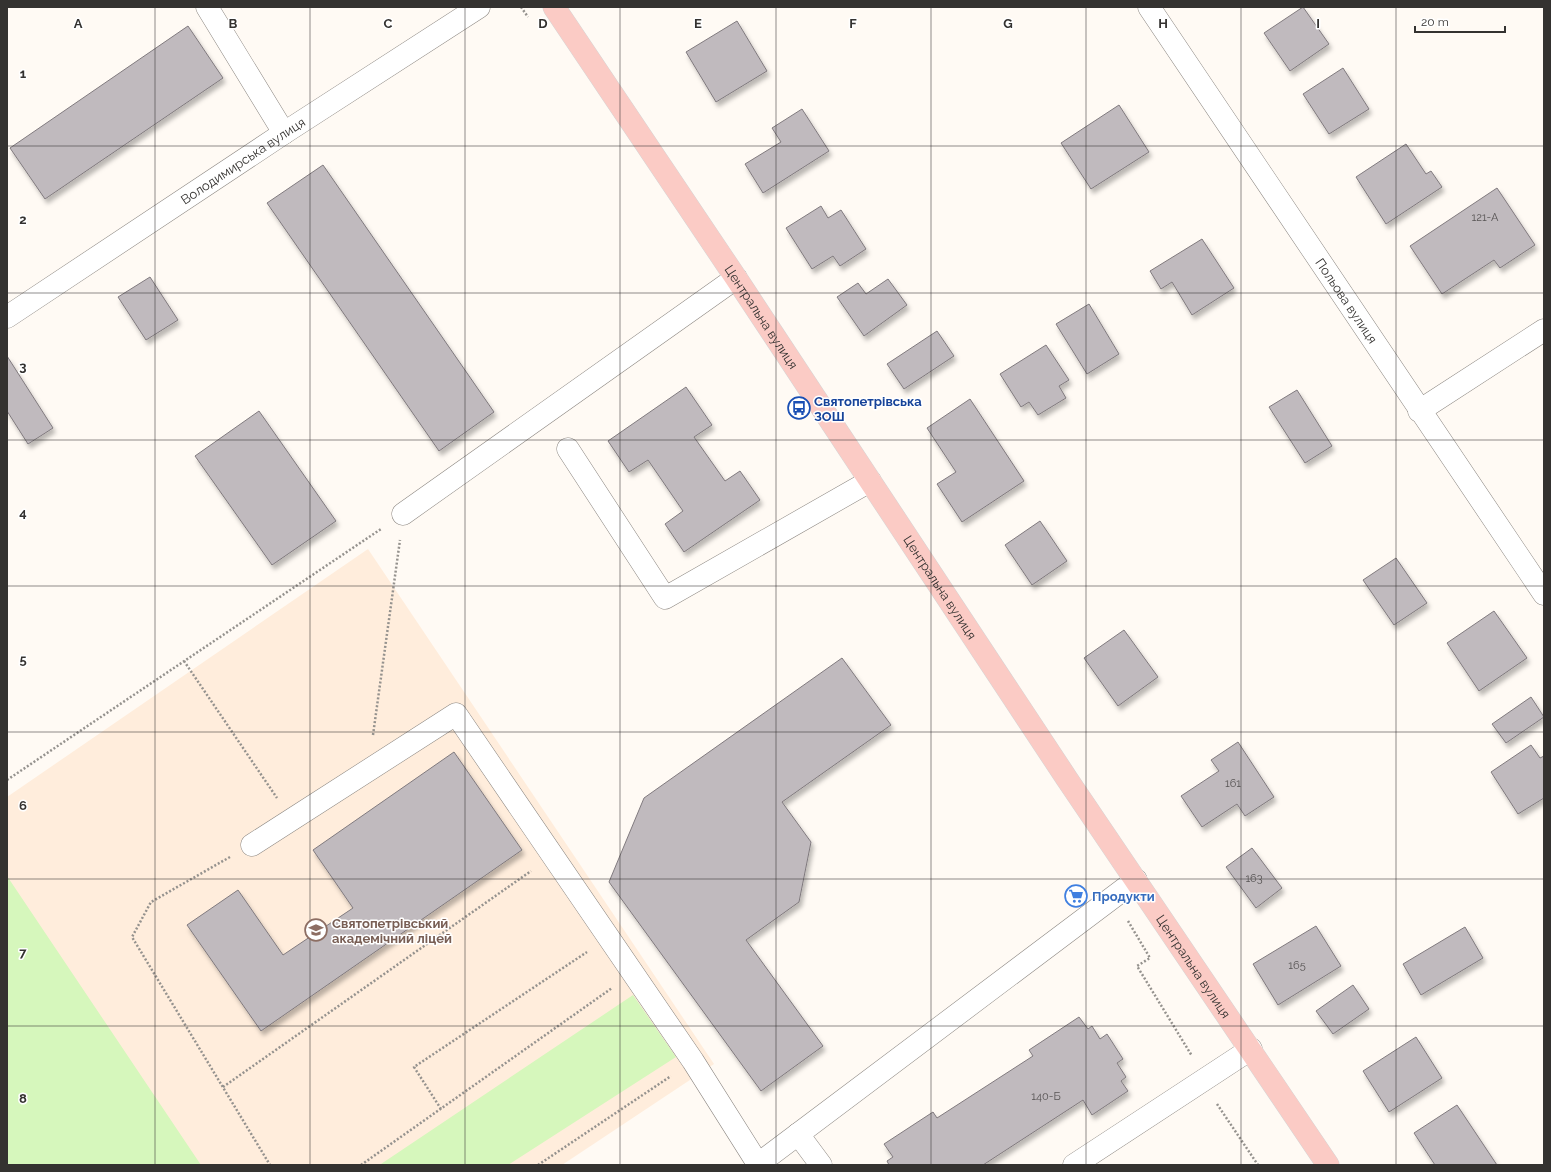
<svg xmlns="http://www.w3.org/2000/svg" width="1551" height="1172" viewBox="0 0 1551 1172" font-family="Raleway,sans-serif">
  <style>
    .education { fill: #ffeddc }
    .green { fill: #d6f7bc }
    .building { fill: #c0babe; stroke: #807a7e; filter: url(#shadow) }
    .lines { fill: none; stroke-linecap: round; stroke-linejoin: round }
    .minor-casing { stroke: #8c8782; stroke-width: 23 }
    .major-casing { stroke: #d6d6d6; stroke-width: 23 }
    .path { stroke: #95928e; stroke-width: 2.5; stroke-dasharray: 2 2; stroke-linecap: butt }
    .minor { stroke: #fff; stroke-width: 22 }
    .major { stroke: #fbcbc5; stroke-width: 22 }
    .grid { fill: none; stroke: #343230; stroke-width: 1; stroke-opacity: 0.55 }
    .labels { text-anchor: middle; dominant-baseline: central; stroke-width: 3; stroke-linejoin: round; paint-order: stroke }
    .number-label { font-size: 11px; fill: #575454 }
    .street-label { font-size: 13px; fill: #343230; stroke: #fff }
    .transit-label { font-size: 13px; font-weight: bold; fill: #164399; stroke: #fff; text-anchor: start }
    .shop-label { font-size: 13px; font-weight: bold; fill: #366cbe; stroke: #fff; text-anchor: start }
    .education-label { font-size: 13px; font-weight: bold; fill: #785e54; stroke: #fff; text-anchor: start }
    .grid-label { font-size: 13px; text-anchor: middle; font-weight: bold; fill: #343230; stroke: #fff; stroke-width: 3; stroke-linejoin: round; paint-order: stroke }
  </style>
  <defs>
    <filter id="shadow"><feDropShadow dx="2.5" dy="4.5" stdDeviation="2" flood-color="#0004"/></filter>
  </defs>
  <rect width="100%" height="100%" fill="#fffaf4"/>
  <path class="education" d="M368,549l346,515 -152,101h-555v-368z"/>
  <path class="green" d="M7,876l194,289h-194z
    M633,995l43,62 -168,108 -127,-1z"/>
  <path class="building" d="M1303,7l26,37 -39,27 -26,-38z
    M737,21l30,50 -51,31 -30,-50z
    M188,26l35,52 -178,121 -35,-51z
    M1343,68l26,41 -40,25 -26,-40z
    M1119,105l30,47 -58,37 -30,-46z
    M802,109l27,42 -66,42 -18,-29 36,-22 -9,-14z
    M1406,144l20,30 5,-3 11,16 -56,37 -30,-47z
    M323,165l171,247 -55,39 -172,-248z
    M1497,188l38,57 -35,23 -6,-8 -52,34 -32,-48z
    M821,206l7,12 13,-8 25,39 -26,17 -7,-10 -21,13 -26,-41z
    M1202,239l32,49 -42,27 -20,-33 -11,7 -11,-18z
    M150,277l28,43 -32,20 -28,-43z
    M888,279l19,26 -43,31 -27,-39 21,-14 8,11z
    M1089,304l30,50 -32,20 -31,-50z
    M937,331l17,25 -50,33 -17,-25z
    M1046,345l23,35 -10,6 7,12 -28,17 -9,-13 -8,5 -21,-33z
    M7,356l46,72 -25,16 -21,-33z
    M686,387l26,38 -18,12 31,44 15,-10 20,29 -76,52 -19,-28 18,-13 -35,-51 -19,12 -21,-31z
    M1297,390l35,56 -27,17 -36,-56z
    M970,399l54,82 -62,41 -25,-38 19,-12 -29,-44z
    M259,411l77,110 -64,44 -77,-109z
    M1040,521l27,40 -35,24 -27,-40z
    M1396,558l31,45 -33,22 -31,-45z
    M1494,611l33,47 -48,33 -32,-48z
    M1124,630l34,47 -40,29 -34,-48z
    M842,658l49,67 -109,77 29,40 -12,60 -53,38 77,106 -62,45 -152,-209 35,-84z
    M1531,697l13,20 -38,26 -14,-19z
    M1238,742l36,55 -29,19 -8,-12 -35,23 -21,-31 38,-25 -8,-11z
    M1531,745l9,13 4,-2v42l-26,16 -27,-42z
    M454,752l68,98 -261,181 -74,-106 51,-35 45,65 70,-47 -40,-58z
    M1252,848l30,40 -26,20 -30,-41z
    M1316,926l25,40 -63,39 -25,-41z
    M1465,927l18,31 -62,37 -18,-31z
    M1353,985l16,24 -36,25 -17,-23z
    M1079,1017l9,12 4,-3 8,13 7,-5 16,25 -6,4 9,14 -5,4 7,10 -36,24 -9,-15 -100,65h-94l-2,-4 6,-4 -9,-13 49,-32 4,6 96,-62 -4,-6z
    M1416,1037l26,41 -53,34 -26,-41z
    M1457,1105l40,60h-62l-21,-32z"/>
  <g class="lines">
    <g class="minor-casing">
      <g id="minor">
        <path d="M207,7l77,126"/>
        <path id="s1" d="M1149,7l395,587"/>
        <path id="s2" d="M7,317l277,-184 195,-126"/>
        <path d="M1419,411l125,-81"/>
        <path d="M568,449l97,149 205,-117"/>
        <path d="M403,514l333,-236"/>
        <path d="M252,845l204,-131 237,347 65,103"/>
        <path d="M798,1134l23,31"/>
        <path d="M757,1165l379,-285"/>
        <path d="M1074,1165l177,-116"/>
      </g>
    </g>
    <g class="major-casing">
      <g id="major">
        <path id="s3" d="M554,7l182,271 331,501 261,386"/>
      </g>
    </g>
    <path class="path" d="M521,7l7,10
      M184,661l93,137
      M373,735l27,-195
      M7,780l374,-251
      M230,857l-79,45 -19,35 138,228
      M1128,921l22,37 -13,8 55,90
      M223,1087l308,-216
      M1217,1104l41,61
      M441,1109l-27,-42 173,-115
      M361,1165l251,-177
      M538,1165l133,-89"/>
    <use href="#minor" class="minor"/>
    <use href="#major" class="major"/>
  </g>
  <path class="grid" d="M155,7v1158M310,7v1158M465,7v1158M620,7v1158M776,7v1158M931,7v1158M1086,7v1158M1241,7v1158M1396,7v1158M7,146h1537M7,293h1537M7,440h1537M7,586h1537M7,732h1537M7,879h1537M7,1026h1537"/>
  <defs>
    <g id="bus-ring" transform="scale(1.15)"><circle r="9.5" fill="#fff" stroke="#1a4fb4" stroke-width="1.5"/><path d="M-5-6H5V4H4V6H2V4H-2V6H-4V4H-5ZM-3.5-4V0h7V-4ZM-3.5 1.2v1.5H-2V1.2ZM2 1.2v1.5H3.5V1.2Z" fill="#1a4fb4"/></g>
    <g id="supermarket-ring" transform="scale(1.15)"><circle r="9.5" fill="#fff" stroke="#3f7fe0" stroke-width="1.5"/><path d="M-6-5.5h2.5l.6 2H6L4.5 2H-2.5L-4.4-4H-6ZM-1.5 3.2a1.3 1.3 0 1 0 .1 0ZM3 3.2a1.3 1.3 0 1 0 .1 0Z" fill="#3f7fe0"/></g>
    <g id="school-ring" transform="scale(1.15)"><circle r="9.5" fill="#fff" stroke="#8d6e63" stroke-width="1.5"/><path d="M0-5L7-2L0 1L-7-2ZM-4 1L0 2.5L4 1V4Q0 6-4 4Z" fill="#8d6e63"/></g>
  </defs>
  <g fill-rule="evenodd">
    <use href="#bus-ring" x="799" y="408"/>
    <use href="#supermarket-ring" x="1076" y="896"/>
    <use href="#school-ring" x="316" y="930"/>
  </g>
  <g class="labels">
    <g class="number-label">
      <text x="1485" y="217">121-А</text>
      <text x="1233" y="783">161</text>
      <text x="1254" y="878">163</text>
      <text x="1297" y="965">165</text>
      <text x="1046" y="1096">140-Б</text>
    </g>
    <g class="street-label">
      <text stroke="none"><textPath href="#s2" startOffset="283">Володимирська вулиця</textPath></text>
      <text stroke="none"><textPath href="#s1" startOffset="354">Польова вулиця</textPath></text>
      <text stroke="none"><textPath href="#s3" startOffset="373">Центральна вулиця</textPath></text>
      <text stroke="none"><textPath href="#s3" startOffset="697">Центральна вулиця</textPath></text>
      <text stroke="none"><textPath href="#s3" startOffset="1153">Центральна вулиця</textPath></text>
    </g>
    <g class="transit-label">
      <text x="814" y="401">Святопетрівська<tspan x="814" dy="15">ЗОШ</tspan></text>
    </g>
    <g class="shop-label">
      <text x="1092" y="896">Продукти</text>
    </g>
    <g class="education-label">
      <text x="332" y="923">Святопетрівський<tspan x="332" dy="15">академічний ліцей</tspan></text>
    </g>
  </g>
  <g class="grid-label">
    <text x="78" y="28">A</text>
    <text x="233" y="28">B</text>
    <text x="388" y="28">C</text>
    <text x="543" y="28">D</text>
    <text x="698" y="28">E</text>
    <text x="853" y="28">F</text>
    <text x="1008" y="28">G</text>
    <text x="1163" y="28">H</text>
    <text x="1318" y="28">I</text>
    <text x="23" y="78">1</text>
    <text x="23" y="224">2</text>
    <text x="23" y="371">3</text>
    <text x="23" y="517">4</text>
    <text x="23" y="664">5</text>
    <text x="23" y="810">6</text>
    <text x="23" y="957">7</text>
    <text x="23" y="1103">8</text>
  </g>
  <rect width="1551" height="1172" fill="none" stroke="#343230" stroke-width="16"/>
  <path d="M1415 26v6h90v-6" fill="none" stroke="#343230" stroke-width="2"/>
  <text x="1421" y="26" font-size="12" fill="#343230" stroke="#ffffff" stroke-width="3" paint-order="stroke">20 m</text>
</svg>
